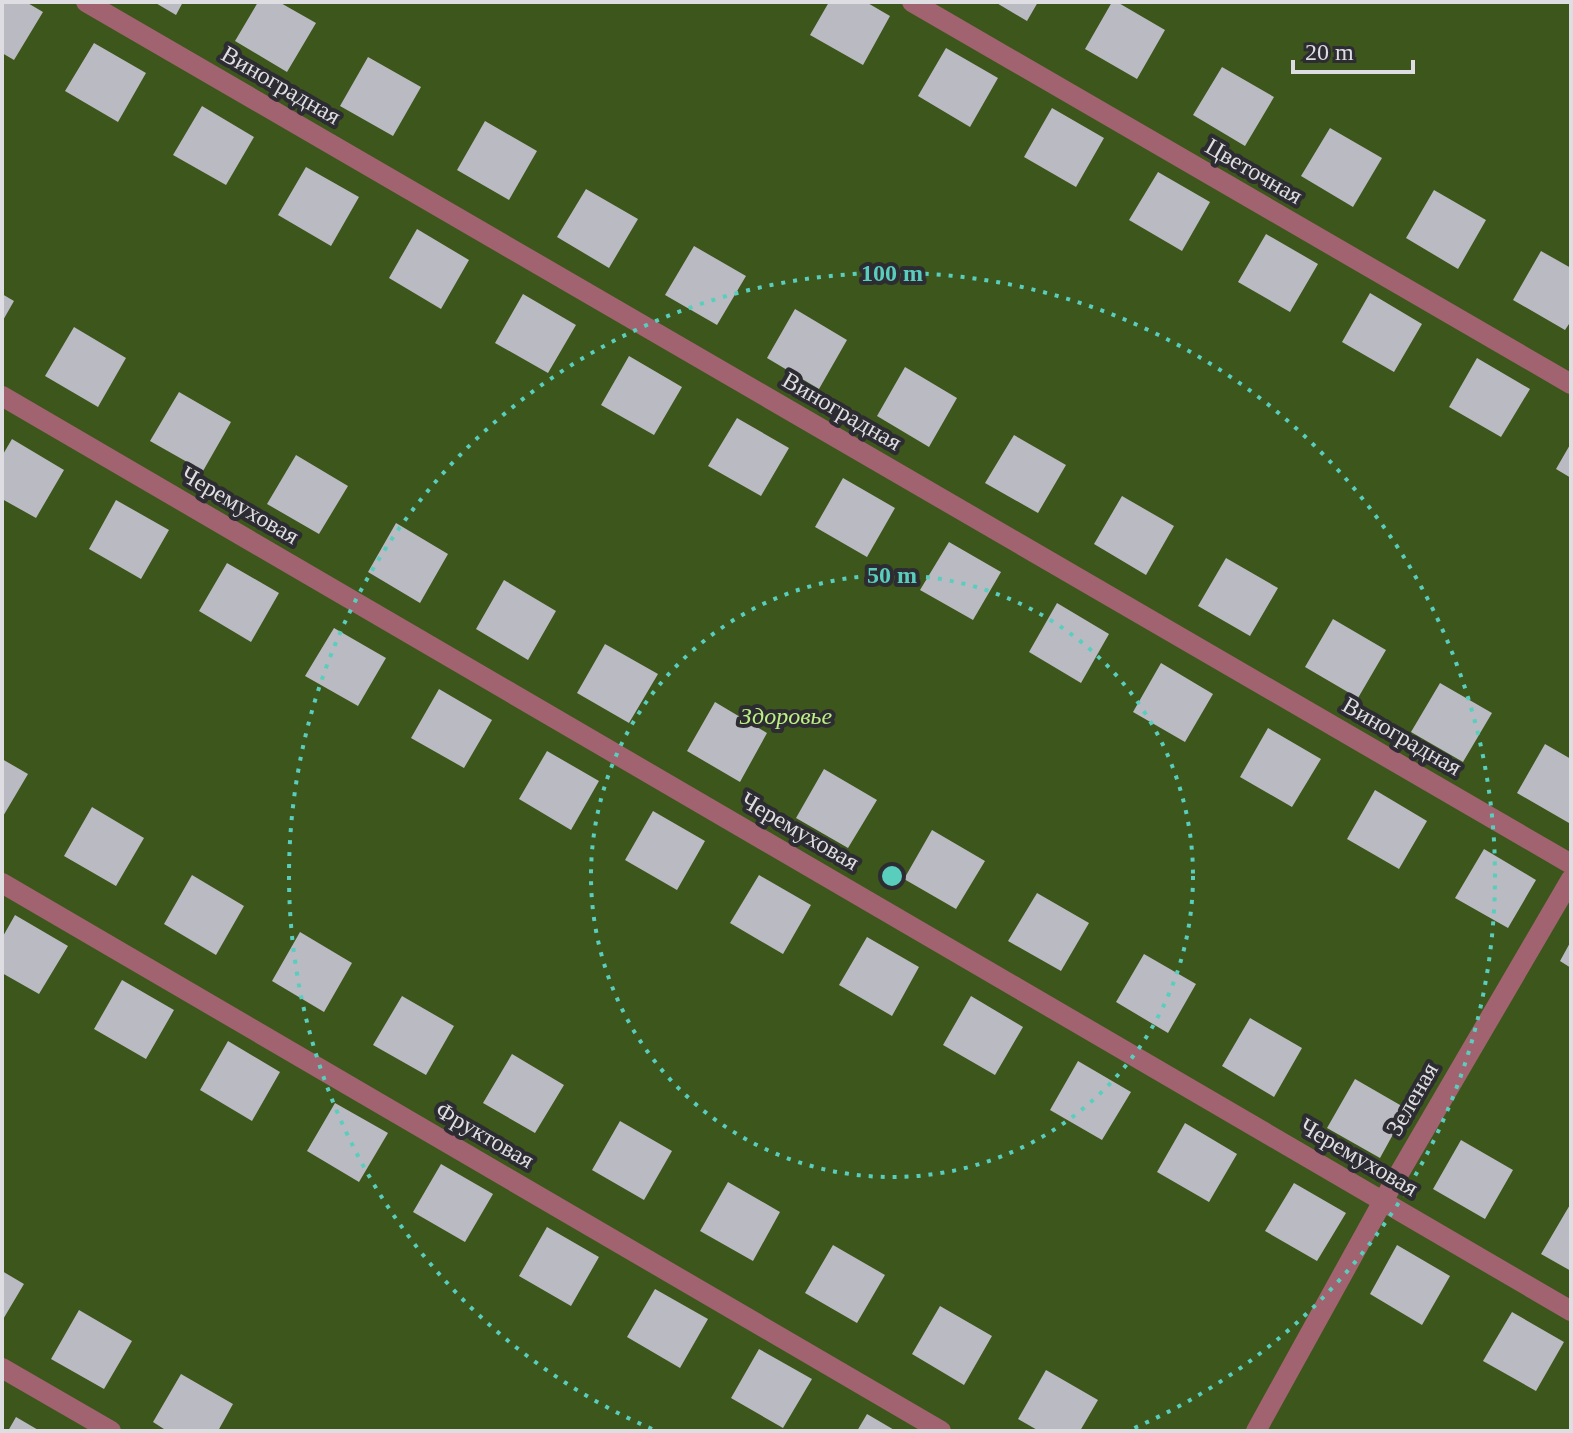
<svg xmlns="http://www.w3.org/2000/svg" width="1573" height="1433" viewBox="0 0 1573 1433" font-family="Georgia,serif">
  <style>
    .green { fill: #3c561c }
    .building { fill: #b9bac2 }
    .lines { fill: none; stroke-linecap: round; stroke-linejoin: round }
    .minor { stroke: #a0636f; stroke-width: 20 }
    .ring { fill: none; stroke: #5acebd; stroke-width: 4; stroke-dasharray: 4 8 }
    .labels { text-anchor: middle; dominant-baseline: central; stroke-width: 8; stroke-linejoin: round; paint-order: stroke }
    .street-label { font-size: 24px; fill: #dedde1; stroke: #2d2c32 }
    .park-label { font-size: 24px; font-style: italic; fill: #bcf082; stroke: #2d2c32 }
    .centre { fill: #5acebd; stroke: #2d2c32; stroke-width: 4 }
    .ring-label { font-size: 24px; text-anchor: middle; font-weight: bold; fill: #5acebd; stroke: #2d2c32; stroke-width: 8; stroke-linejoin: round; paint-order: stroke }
  </style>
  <rect width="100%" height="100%" fill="#38363c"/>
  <path class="green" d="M2,2h1569v1429h-1569z"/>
  <path class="building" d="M2,2h24l17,10 -29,48 -12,-7z
    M154,2h29l-7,13z
    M258,2h21l37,21 -29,49 -52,-31z
    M829,2h37l24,14 -27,49 -53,-30z
    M995,2h43l-11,19z
    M1112,2h5l48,28 -28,49 -52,-30z
    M94,43l52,30 -28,49 -53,-31z
    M946,48l52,30 -28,49 -52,-31z
    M368,57l53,30 -28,49 -53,-30z
    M1222,67l52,30 -29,49 -52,-31z
    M202,106l52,31 -28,48 -53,-30z
    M1052,108l52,30 -28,49 -52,-30z
    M485,121l52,30 -28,49 -52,-30z
    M1330,128l52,30 -29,49 -52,-31z
    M306,167l53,30 -28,49 -53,-31z
    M1158,172l52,30 -28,49 -53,-31z
    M586,189l52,30 -29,49 -52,-31z
    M1434,190l52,30 -28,49 -52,-31z
    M417,229l52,31 -28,49 -52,-31z
    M1266,234l52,30 -28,48 -52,-30z
    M694,246l52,30 -29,49 -52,-30z
    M1541,251l30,17v53l-6,9 -52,-30z
    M1370,293l52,31 -28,48 -52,-30z
    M2,294l12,7 -12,21z
    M523,294l53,31 -28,48 -53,-30z
    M795,309l52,31 -28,49 -52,-31z
    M74,327l52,31 -28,49 -53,-31z
    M629,356l53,31 -28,48 -53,-30z
    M1477,358l53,31 -29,48 -52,-30z
    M905,367l52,31 -28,49 -52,-31z
    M179,392l52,30 -28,49 -53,-30z
    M737,418l52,30 -28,48 -53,-30z
    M1014,435l52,30 -28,48 -53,-30z
    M12,439l52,31 -28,48 -34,-19v-43z
    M1571,443v35l-15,-9z
    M296,455l52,31 -29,48 -52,-30z
    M843,478l52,30 -28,49 -52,-30z
    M1122,496l52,30 -28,49 -52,-31z
    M116,500l53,30 -28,49 -52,-30z
    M396,523l52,31 -28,49 -52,-31z
    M949,542l52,30 -28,48 -53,-30z
    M1226,558l52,30 -28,48 -52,-30z
    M227,563l52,30 -28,49 -52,-31z
    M504,580l52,31 -28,49 -52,-31z
    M1057,603l52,31 -28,49 -52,-31z
    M1333,619l53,31 -28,48 -53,-31z
    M334,628l52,30 -28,48 -53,-30z
    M605,644l53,30 -29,49 -52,-30z
    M1161,663l52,31 -28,48 -52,-30z
    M1440,683l52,30 -29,49 -52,-30z
    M439,689l53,31 -28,48 -53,-30z
    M715,702l52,31 -27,49 -53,-31z
    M1268,728l53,31 -29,48 -52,-30z
    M1545,744l26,15v61l-2,3 -52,-30z
    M547,751l52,30 -28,49 -52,-31z
    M2,759l26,15 -26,44z
    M824,769l53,31 -29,48 -52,-30z
    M1375,790l52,31 -28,48 -52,-30z
    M92,807l52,31 -28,48 -52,-30z
    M653,811l52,30 -28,49 -52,-30z
    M932,830l53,31 -29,48 -52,-30z
    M1484,849l52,31 -28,48 -53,-30z
    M192,875l52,31 -28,49 -52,-31z
    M759,875l52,30 -28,49 -53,-31z
    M1037,893l52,30 -28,48 -53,-30z
    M15,915l53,31 -29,48 -37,-21v-35z
    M300,932l52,31 -28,49 -52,-31z
    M867,937l52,30 -27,49 -53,-31z
    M1571,941v27l-11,-7z
    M1144,954l52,30 -28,49 -52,-31z
    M122,980l52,30 -28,49 -52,-30z
    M402,996l52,30 -28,49 -53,-30z
    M971,996l52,31 -28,48 -52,-30z
    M1250,1018l52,30 -28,49 -52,-31z
    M228,1041l52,31 -28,49 -52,-31z
    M512,1054l52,31 -29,48 -52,-30z
    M1078,1061l53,31 -29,48 -52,-30z
    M1355,1079l52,30 -27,49 -53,-30z
    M335,1103l53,30 -29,49 -52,-31z
    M620,1121l52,30 -28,49 -52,-30z
    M1185,1123l52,31 -28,48 -52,-30z
    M1461,1140l52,30 -28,49 -52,-30z
    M441,1164l52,30 -28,48 -52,-30z
    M728,1182l52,30 -27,49 -53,-30z
    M1294,1183l52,30 -29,48 -52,-30z
    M1571,1203v68l-30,-17z
    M547,1227l52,30 -28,49 -52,-30z
    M833,1245l52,30 -28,48 -52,-30z
    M1397,1245l53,31 -28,49 -52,-31z
    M2,1271l22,13 -22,37z
    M655,1289l53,30 -28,49 -53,-31z
    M940,1306l52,30 -28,49 -52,-31z
    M79,1310l53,31 -28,48 -53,-30z
    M1512,1312l52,30 -28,49 -53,-30z
    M759,1349l53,30 -29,49 -52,-30z
    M1046,1370l52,30 -18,31h-41l-21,-12z
    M181,1374l52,30 -15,27h-51l-14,-9z
    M867,1414l29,17h-39z
    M16,1417l24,14h-32z"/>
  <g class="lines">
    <path class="minor" d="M86,2l1485,862
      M912,2l659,382
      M2,396l1569,915
      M2,883l939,548
      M2,1368l109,63
      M1256,1431l127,-230 188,-322"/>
  </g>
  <g class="ring">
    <circle cx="892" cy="876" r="301"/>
    <path d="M652 1429A603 603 0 1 1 1132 1429"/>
  </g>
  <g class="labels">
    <g class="street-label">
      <text transform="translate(281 85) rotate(30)">Виноградная</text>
      <text transform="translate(1254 171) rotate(30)">Цветочная</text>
      <text transform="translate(842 411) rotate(30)">Виноградная</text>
      <text transform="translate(240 505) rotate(30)">Черемуховая</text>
      <text transform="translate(1402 736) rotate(30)">Виноградная</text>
      <text transform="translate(800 831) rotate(30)">Черемуховая</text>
      <text transform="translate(1412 1099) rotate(-60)">Зеленая</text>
      <text transform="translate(485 1135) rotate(30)">Фруктовая</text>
      <text transform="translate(1359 1157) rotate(30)">Черемуховая</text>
    </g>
    <g class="park-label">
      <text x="786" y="716">Здоровье</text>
    </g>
  </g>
  <circle cx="892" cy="876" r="12" class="centre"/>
  <g class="ring-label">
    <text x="892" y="281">100 m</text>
    <text x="892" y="583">50 m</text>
  </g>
  <rect width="1573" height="1433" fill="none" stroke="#dedde1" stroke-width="8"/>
  <path d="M1293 60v12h120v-12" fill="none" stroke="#dedde1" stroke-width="4"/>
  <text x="1305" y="60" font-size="24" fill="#dedde1" stroke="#2d2c32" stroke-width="6" paint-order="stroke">20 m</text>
</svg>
